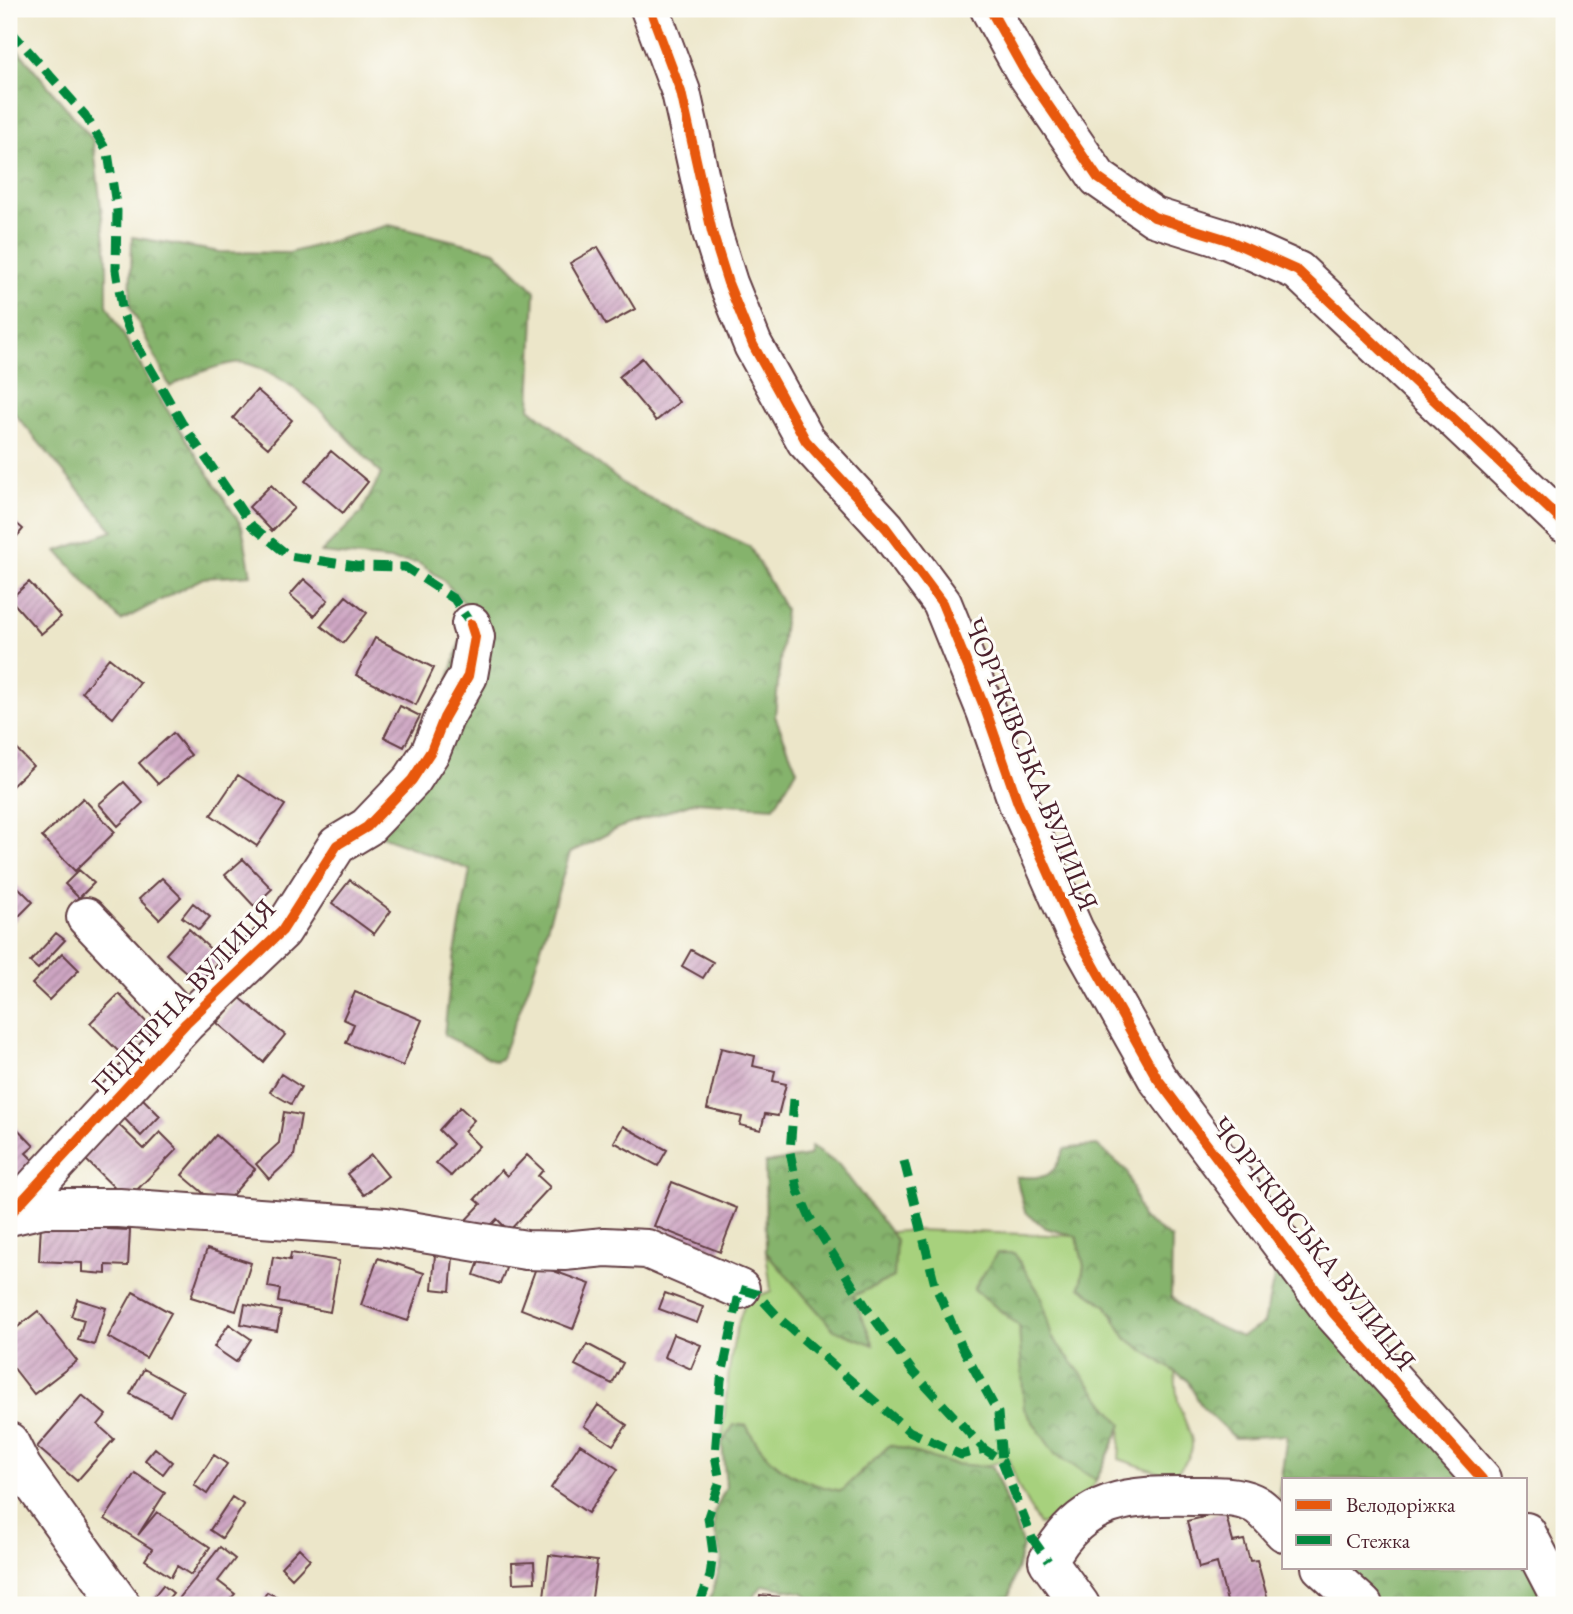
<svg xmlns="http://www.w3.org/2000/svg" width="1573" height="1614" viewBox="0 0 1573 1614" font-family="'EB Garamond',serif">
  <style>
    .green { fill: #a7d17d; stroke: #787854; stroke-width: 2 }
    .forest { fill: url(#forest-crowns); stroke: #68694c; stroke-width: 2 }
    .building { fill: url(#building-hatch) }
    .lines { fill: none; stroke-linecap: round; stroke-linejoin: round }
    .minor-casing { stroke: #623d43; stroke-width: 42 }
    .minor { stroke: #fff; stroke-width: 38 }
    .quiet { stroke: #00873e; stroke-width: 9; stroke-dasharray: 18 9; stroke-linecap: butt }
    .cycleway-casing { stroke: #fdfcf7; stroke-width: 15 }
    .cycleway { stroke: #e8590c; stroke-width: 10 }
    .labels { text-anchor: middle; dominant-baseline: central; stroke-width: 6; stroke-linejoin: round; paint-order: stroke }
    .street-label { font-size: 28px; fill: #4a1f2b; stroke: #fdfcf7 }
  </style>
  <defs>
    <pattern id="forest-crowns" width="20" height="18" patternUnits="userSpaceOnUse" patternTransform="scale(1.75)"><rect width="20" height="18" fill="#85b36c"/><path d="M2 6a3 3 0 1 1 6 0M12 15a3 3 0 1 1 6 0" fill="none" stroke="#6f9159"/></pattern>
    <pattern id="building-hatch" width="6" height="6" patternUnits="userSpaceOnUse" patternTransform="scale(1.75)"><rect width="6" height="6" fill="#cea6c3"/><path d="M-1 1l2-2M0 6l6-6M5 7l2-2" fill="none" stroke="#a9879f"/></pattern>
  </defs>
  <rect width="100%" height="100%" fill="#fdfcf7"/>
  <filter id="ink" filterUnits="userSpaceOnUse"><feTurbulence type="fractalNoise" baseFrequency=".0143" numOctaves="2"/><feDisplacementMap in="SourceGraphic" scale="14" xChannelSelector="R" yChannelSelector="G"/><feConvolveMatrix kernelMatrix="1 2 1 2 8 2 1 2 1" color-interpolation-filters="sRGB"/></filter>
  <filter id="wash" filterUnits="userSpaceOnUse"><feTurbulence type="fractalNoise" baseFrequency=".00686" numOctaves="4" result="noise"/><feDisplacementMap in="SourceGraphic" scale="28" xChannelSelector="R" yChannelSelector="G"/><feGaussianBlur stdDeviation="1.57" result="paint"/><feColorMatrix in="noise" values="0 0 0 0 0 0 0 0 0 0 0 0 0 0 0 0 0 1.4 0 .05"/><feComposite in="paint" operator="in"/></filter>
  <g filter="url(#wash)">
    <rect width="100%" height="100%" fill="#ece6c9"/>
    <path class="green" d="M917,1230l160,6 7,30 -4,21 27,19 19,32 49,34c1,10 1,23 4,33 12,36 25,41 -7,72l-53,-18 2,-32c-19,39 -33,92 -82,98l-20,-37 -11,-30c-35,20 -82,-2 -118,-13l-49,46c-46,-9 -73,-25 -95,-66h-12l-12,18c4,-41 7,-107 25,-143l24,-9 -5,-39 27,28 80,65 -21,-49 44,-56 -6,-8z"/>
    <path class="forest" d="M9,39l84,101 14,117v48l45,81 90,140 9,49 -48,3 -82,43 -64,-70 56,-20 -104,-124z
      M389,225l106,26 40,40 -5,117 97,79 123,60 35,62 -10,107 22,54 -23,37 -79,-5 -74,25 -51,26 -40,130 -29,76 -6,2 -51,-26 6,-54 20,-111 -99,-38 46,-48 53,-175 -29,-31 -23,-15 -97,-10 40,-40 20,-39c-35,-38 -85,-98 -136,-111 -15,-4 -62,15 -75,24l-40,-81 2,-69 88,15 69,1z
      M1097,1145l30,26 15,47 30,21 -1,58 22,19 48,21 23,-14 15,-68 195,224h-190v25l-5,-12 8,-57 -52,3 -33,-31 -15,-27 -61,-42 -19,-32 -27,-19 4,-21 -7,-29 -31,-9 -21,-16 -9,-35c32,1 36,2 48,-28z
      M811,1147l28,18 57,75 -2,37 -41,19 21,49 -40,-15 -68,-78 -1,-89 44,-7z
      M997,1253h17l26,41 12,43 70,88 -26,55 -41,-26 -31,-45 -5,-83 -45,-37z
      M734,1425h12c21,41 49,57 95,66l49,-46 62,19 41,3 30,79 -16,59h-189l-14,-12 -41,-8 -16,20h-39l14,-45 -8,-32v-15l12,-26 -4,-44z
      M1332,1567h194l32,38h-182z"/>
    <g id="blocks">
      <path class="building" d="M598,247l37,62 -29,16 -36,-62z
        M642,358l37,44 -23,19 -37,-44z
        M257,390l35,30 -24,28 -35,-30z
        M331,451l37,31 -25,31 -38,-32z
        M271,485l23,23 -22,23 -23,-24z
        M9,517l14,12 -14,17z
        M304,579l24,21 -14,16 -24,-21z
        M29,582l32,35 -20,17 -31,-35z
        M346,596l21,17 -24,30 -22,-17z
        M375,638l59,30 -18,37 -60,-30z
        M109,658l31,25 -27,35 -31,-26z
        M400,706l20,10 -16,31 -20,-10z
        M173,733l18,22 -33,29 -19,-21z
        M9,741l24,25 -24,23z
        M238,775l47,30 -28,41 -46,-31z
        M124,782l19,21 -25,23 -19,-22z
        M83,798l32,34 -40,39 -33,-34z
        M243,859l29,30 -18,17 -29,-31z
        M79,870l15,13 -15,15 -14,-14z
        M9,878l24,24 -24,24z
        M162,878l19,19 -22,22 -20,-20z
        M350,880l41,31 -17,23 -42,-31z
        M193,903l17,14 -11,13 -17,-13z
        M189,929l32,30 -23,24 -32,-29z
        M56,933l9,7 -27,29 -8,-7z
        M691,950l22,12 -10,16 -21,-12z
        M62,953l17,17 -30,30 -17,-16z
        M355,992l67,28 -19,46 -57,-23 8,-19 -11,-5z
        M119,994l36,37 -29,28 -36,-36z
        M239,997l46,38 -22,27 -46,-39z
        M721,1048l34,8 -2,10 22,5 -2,10 13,3 -8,32 -13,-2 -4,16 -21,-5 2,-8 -35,-8z
        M281,1074l20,13 -10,17 -21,-12z
        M142,1098l18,18 -19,20 -18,-19z
        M460,1107l14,13 -10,11 15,15 -28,30 -15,-13 17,-19 -14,-14z
        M284,1112l17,3 -7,41 -25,23 -13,-15 23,-21z
        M9,1120l25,26 -8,7 15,15 -32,32z
        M117,1123l27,26 16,-17 17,17 -50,51 -44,-43z
        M623,1126l44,24 -9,16 -44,-24z
        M216,1135l39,34 -34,39 -39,-33z
        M371,1155l17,21 -24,19 -17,-21z
        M527,1155l16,15 -5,6 12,11 -41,44 -12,-12 -19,20 -16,-15 19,-20 -6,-5 26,-29 6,6z
        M672,1182l65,26 -17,44 -66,-26z
        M85,1215l24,2 -1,12 22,1 -2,36 -22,-1v9l-24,-2v-9l-43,-2 2,-36 44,2z
        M207,1249l44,14 -15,48 -45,-14z
        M291,1253l48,8 -9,51 -52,-10 2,-13 -12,-2 5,-30 17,3z
        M435,1255l18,2 -3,34 -18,-2z
        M378,1258l46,15 -16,48 -47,-16z
        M480,1259l26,9 -6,16 -26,-9z
        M537,1265l53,19 -17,45 -52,-20z
        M133,1292l38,21 -25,45 -38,-21z
        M665,1293l38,14 -6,16 -38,-14z
        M77,1299l29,9 -12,37 -16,-5 6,-20 -13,-4z
        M245,1304l36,7 -4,20 -36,-7z
        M38,1311l39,50 -43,33 -25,-32v-28z
        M229,1324l22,15 -15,23 -22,-15z
        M673,1334l28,11 -10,24 -27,-12z
        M587,1344l36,19 -11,21 -37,-19z
        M144,1369l39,22 -13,24 -40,-21z
        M82,1395l24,20 -8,10 16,14 -37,42 -40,-34z
        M598,1405l29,20 -14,20 -29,-19z
        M580,1444l38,25 -30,44 -37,-25z
        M155,1448l17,14 -9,12 -18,-14z
        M214,1455l13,9 -20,30 -13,-9z
        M135,1473l30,20 -27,42 19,-23 53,35 -19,28 -14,-9 -6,11 -26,-17 7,-11 -47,-30z
        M232,1497l12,8 -22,33 -12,-8z
        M1225,1512l8,30 11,-2 6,21 7,-1 11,40 -40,5 -11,-42 -18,5 -12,-47z
        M220,1547l15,12 -17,22 17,13 -10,11h-51z
        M299,1548l11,11 -18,19 -11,-11z
        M549,1555l48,6 -6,44h-48z
        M534,1562l1,20 -22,1 -1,-20z
        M163,1585l10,8 -10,12h-16z
        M267,1592l24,13h-32z
        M760,1595l19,2 -1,8h-19z"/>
    </g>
  </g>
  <g filter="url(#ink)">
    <use href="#blocks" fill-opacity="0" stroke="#623d43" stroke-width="2"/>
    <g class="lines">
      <g class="minor-casing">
        <path id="minor" d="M650,9l31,83 31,140 16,51 25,62 53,96 80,87 56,75 44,108 32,92 56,127 83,148 177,236 148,165
          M990,9l34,61 74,108 56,39 74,23 70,31 266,252
          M86,917l100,106
          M10,1214l176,-191 96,-92 55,-86 30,-18 45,-47 19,-29 13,-33 24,-42 7,-39 -4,-13
          M9,1216l34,-8h76l267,19 140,23 38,1 41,-4 42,2 93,40
          M9,1442l13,26 99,137
          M1526,1532l38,73
          M1321,1567l42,38
          M1080,1605l-32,-44c34,-64 81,-66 146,-65 20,0 40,-1 59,7 11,5 22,20 31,29"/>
      </g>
      <use href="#minor" class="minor"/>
      <path class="quiet" d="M9,29l76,86 23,38 9,58 -1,59 7,44 7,19 52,90 70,103 37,30 67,10 49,1 49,32 17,25
        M794,1099l-4,53 8,39 11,25 59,94 45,62 71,77
        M904,1161l31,124 27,62 36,66 4,48
        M699,1605l11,-29 3,-23 -5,-36 12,-36 -5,-26 6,-75 19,-91 17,5 24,26 128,111 52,24 23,-6 18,12 30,77 16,23"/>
      <g class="cycleway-casing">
        <path id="cycleway" d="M650,9l31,83 31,140 16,51 25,62 53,96 80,87 56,75 44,108 32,92 56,127 83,148 177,236 148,165
          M990,9l34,61 74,108 56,39 74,23 70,31 266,252
          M10,1214l176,-191 96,-92 55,-86 30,-18 45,-47 19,-29 13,-33 24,-42 7,-39 -4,-13"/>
      </g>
      <use href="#cycleway" class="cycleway"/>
    </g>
  </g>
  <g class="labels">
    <g class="street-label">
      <text transform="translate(1032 764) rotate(68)">ЧОРТКІВСЬКА ВУЛИЦЯ</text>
      <text transform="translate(183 996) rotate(-47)">ПІДГІРНА ВУЛИЦЯ</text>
      <text transform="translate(1314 1243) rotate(52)">ЧОРТКІВСЬКА ВУЛИЦЯ</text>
    </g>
  </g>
  <rect width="1573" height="1614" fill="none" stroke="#fdfcf7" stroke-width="35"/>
  <rect x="1282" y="1478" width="245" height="91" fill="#fdfcf7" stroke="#b5a4a5" stroke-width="2"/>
  <rect x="1296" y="1500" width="35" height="10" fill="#e8590c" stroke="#b5a4a5" stroke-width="2"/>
  <text x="1346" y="1512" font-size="21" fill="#4a1f2b">Велодоріжка</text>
  <rect x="1296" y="1535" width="35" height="10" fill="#00873e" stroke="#b5a4a5" stroke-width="2"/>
  <text x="1346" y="1548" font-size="21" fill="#4a1f2b">Стежка</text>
</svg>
